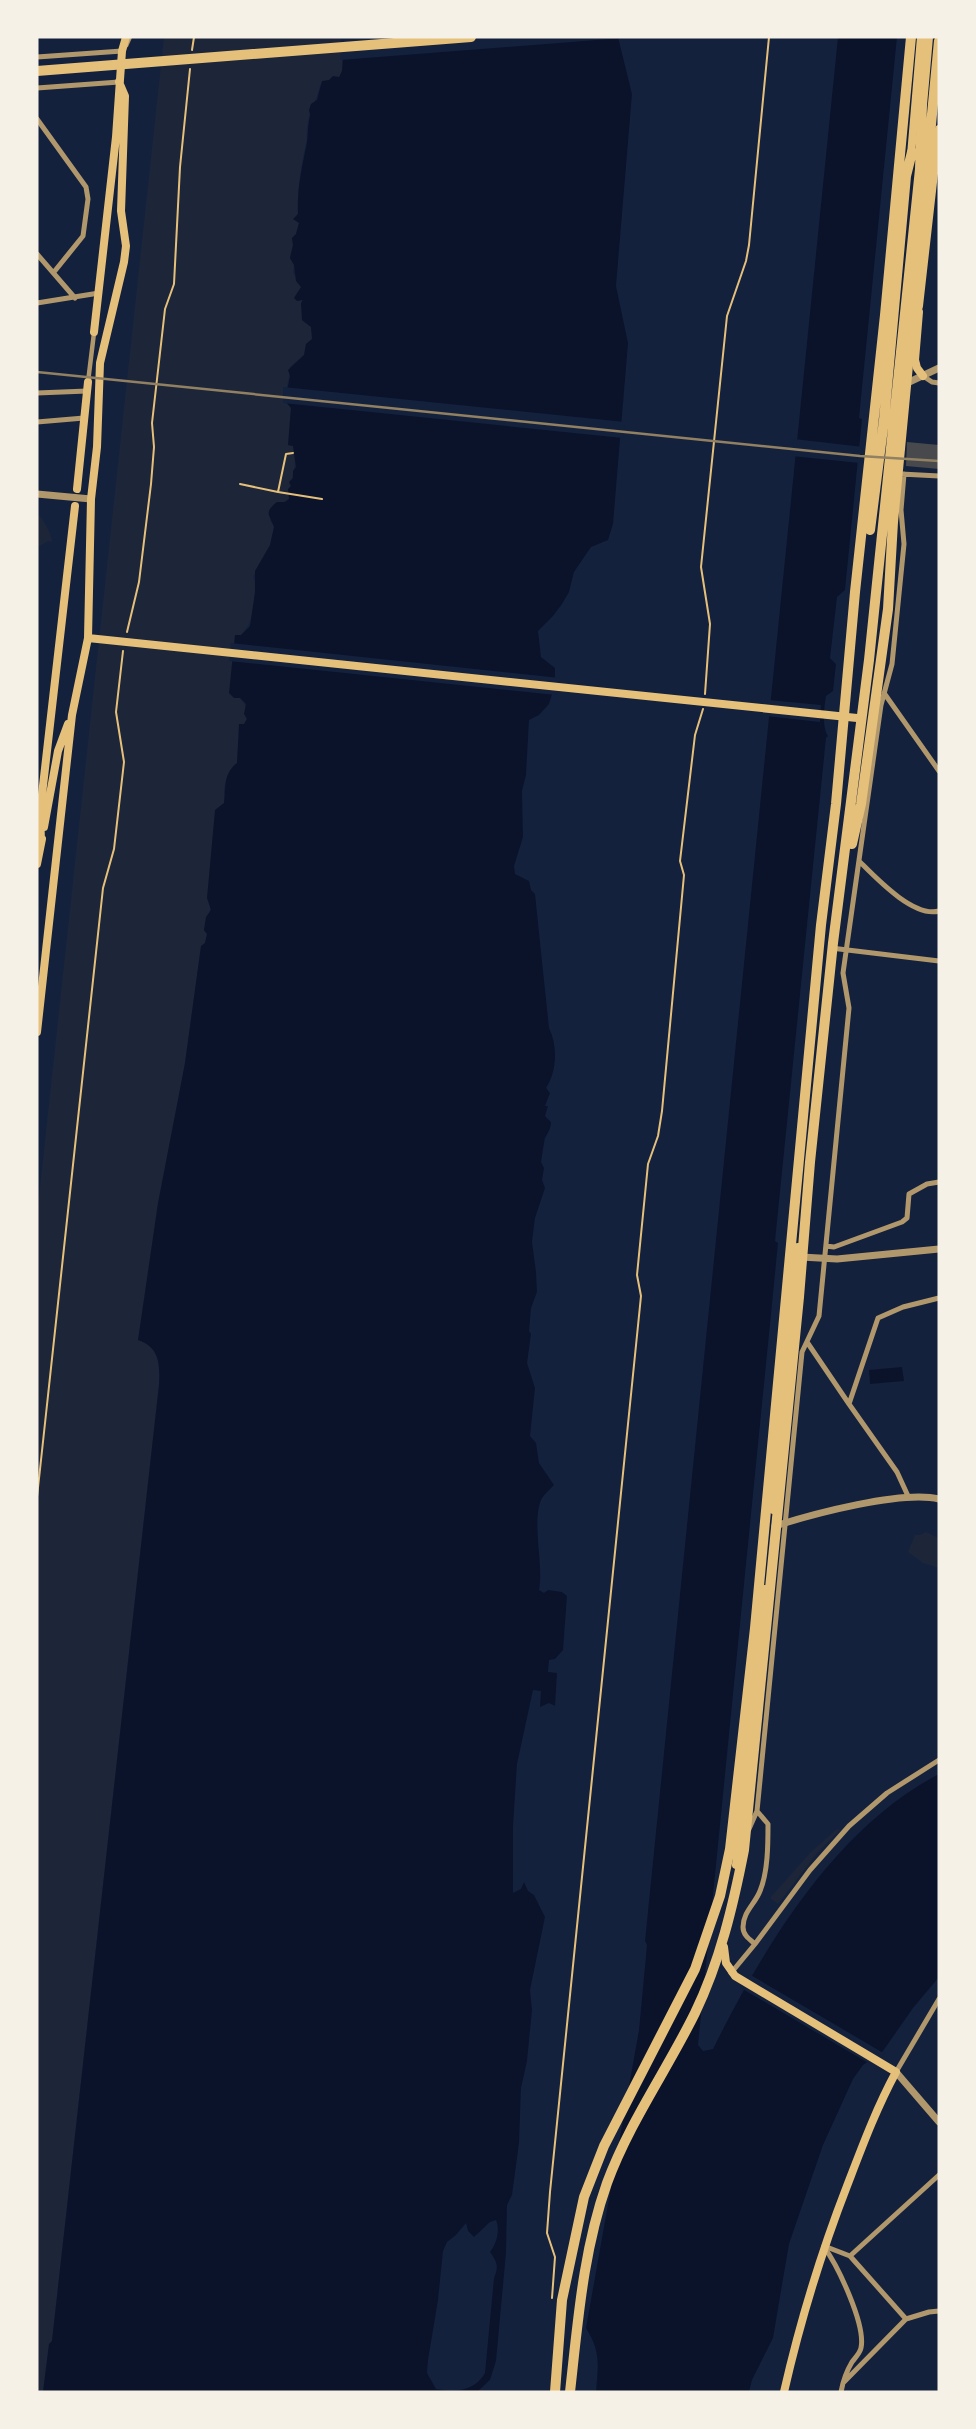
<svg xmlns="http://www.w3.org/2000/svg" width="976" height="2429" viewBox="0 0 976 2429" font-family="'Noto Sans',sans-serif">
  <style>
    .green { fill: #1d2539 }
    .water { fill: #0b132b; fill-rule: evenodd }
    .pier { fill: #14213d }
    .building { fill: #48494c }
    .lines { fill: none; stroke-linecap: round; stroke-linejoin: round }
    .path { stroke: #e5c07b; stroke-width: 2 }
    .service { stroke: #b1986c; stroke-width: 2.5 }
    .pedestrian { stroke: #b1986c; stroke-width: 4.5 }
    .minor { stroke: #b1986c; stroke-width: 5 }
    .tertiary { stroke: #b1986c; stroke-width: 7 }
    .secondary { stroke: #e5c07b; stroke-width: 8 }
    .trunk { stroke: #e5c07b; stroke-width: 10 }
    .motorway { stroke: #e5c07b; stroke-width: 10 }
    .rail { stroke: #918062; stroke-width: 2.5 }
  </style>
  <rect width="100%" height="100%" fill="#14213d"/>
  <path class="green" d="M164,37h180l-1,33 -4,8 -19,7c-3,15 -11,27 -13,42 -1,5 1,11 -1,16 -5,24 -9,46 -8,71l-2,3 3,6 -3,11 -4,4 1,7 -3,13 4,6 -1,9 9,14v33l9,7 2,12 -7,5 -2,11 -14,12c0,14 -9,30 1,41l-3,37 5,1c6,20 -4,35 -4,53l-6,3 -13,18 4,7 -4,19 -17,31 2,5c0,19 0,39 -14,53l-1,63c7,8 10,17 4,27l-4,-1 -3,39c-9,7 -15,24 -12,34l-15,105c1,11 -4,17 -6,28l3,4 -2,9 -4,4 -16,116 -47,277c22,7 22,26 21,45l-107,956 -3,3 -6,48h-6v-1177z
    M37,512c7,10 14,19 15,30l-4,-1 -10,6 -1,6z
    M926,1532l13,6v30l-16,-5 -15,-11 7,-17h5z
    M837,1829l3,1 -22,22 -40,52 -8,-6 40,-45z"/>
  <path class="water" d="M344,37h274l14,57 -16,192 12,57 -15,181 -5,16 -17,7 -17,25 -5,20 -7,12 -9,12 -15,15 3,26 14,11v16l-6,20 -10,11 -10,5 -3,55 -4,16 1,46 -9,29 1,8 14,7 2,9 4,4 14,134c9,18 8,43 -3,60l4,5 -5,13h3l-3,10 6,6c0,7 -3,10 -6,16 -1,4 -3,19 -4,24l3,6 -2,12 3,8 -10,30 -3,24 4,30 1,20 -6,16 -2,23 2,3 -4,29 8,25 -5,48 6,7 3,20 15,22c-4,4 -9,9 -12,13 -11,21 2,68 -3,92l5,3 4,-3 14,2 5,4 -4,54 -8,9 -6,1 -1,12 9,1 -2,33 -6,-3 -9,4 1,-16 -8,-1 -16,74 -4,62v67l8,-4 3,-7 4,9 6,4 11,22 -15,73 2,20 -5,51 -6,27 -2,55 -7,52 -5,10 -1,48 -10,108 -6,19 -13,12h-434l6,-48 3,-3 107,-956c1,-20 1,-38 -21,-45l20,-137 27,-140 16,-117 4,-3 2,-9 -3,-4 2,-13 5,-7 -4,-12 8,-88 9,-7c2,-16 -1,-29 13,-40l2,-39h5l3,-5 -3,-5 2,-10 -6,-6h-6l-5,-5 6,-58h6l9,-9 5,-34v-21l15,-26 4,-18c-4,-12 -11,-14 3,-25h8l4,-3 -1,-10 3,-3 -2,-4 4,-4v-7l3,-4 -3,-21 -5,-1 3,-37 -6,-7 5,-25 -2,-6 16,-15 2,-11 6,-5 -1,-12 -9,-7 -1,-17 2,-3 -6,1 -3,-3 7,-11 -5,-6 -2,-16 -4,-7 3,-13 -1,-7 4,-4 3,-11 -6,-4 5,-5c-1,-27 4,-46 9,-72 1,-10 1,-17 3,-27l-1,-5 2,-6 6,-4 5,-19 7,-1 4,-4 6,1 3,-6zM496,2220c4,10 1,23 -6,32 7,10 9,14 4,26l-9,95c-11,19 -30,19 -49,16l-9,-16 1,-13 10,-60 5,-49 4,-9 9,-7 10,-12 2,8 6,6 16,-15z
    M838,37h59l-38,381 3,1 -17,171 -8,7 -7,61 6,6 -3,27 -7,5c-2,12 -4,31 2,40l-2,2 -51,503 3,2 -4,41 -76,761 5,6 10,-2c50,-101 122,-221 226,-275v203l-26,31 -30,43 -20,14 -10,14 -30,66 -34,99 -16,94 -21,42 -3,12h-153c2,-27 5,-40 -10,-64l53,-298 8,-85 -2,-4 24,-238z
    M902,1367l2,14 -34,3 -1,-14z"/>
  <path class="pier" d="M359,37h262l1,1 -282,22 1,-22z
    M283,387l342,35 -2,16 -340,-35z
    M794,439l69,8 -3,16 -68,-7z
    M231,643l329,35 -4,17 -327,-34z
    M768,700l53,5 -1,17 -54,-6z
    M749,1974l136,80 -15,10 -129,-76z"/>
  <path class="building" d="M907,442l32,3v24l-33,-3z"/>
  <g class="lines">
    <path class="path" d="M192,50l2,-13
      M240,484l38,8 8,-38 7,-1
      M278,492l44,7
      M127,632l12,-50 12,-98 3,-37 -2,-24 13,-114 9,-25 6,-117 10,-98
      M705,694l5,-70 -9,-57 26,-251 19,-55 3,-16 20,-208
      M37,1497l66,-609 11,-39 10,-87 -8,-50 7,-61
      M552,2298l3,-41 -8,-24 3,-41 91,-896 -4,-21 11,-111 10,-28 4,-25 22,-236 -4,-14 15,-126 8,-26"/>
    <path class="service" d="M127,46l4,-9"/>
    <path class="pedestrian" d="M88,382l6,-49"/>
    <path class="minor" d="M37,57l85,-6
      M37,88l82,-6
      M37,119l49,68 2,12 -5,37 -29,36
      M37,254l38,44
      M37,303l62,-10
      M923,376l9,6 7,1
      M37,393l50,-2
      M37,422l47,-4
      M901,474l38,2
      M884,693l55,78
      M860,862c17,17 54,56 79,49
      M831,948l108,13
      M826,1246l8,1 68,-25 5,-4 2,-24 18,-10 12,-2
      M807,1342l42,62
      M908,1496l-11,-24 -48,-68 29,-86 25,-11 36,-9
      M749,1829l8,-18 45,-459 17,-36 30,-308 -6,-35 38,-268 11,-41 12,-120 -3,-34 3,-36
      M755,1944c-6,-5 -12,-9 -12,-17 0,-15 12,-23 17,-36 8,-19 8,-47 8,-67l-11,-13
      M731,1973l24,-29 55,-74 39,-44 38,-33 52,-33
      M896,2072l43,-73
      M824,2246l26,10 56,63
      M824,2247c14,19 42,78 37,101 -1,5 -6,10 -9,14 -6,10 -9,19 -11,30
      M850,2256l89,-81
      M844,2382l62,-63 23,-7 10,-1"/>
    <path class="tertiary" d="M905,384l34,-16
      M37,494l54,5
      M801,1257l36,2 102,-10
      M775,1526c38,-12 127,-36 164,-27
      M896,2072l43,50"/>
    <path class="secondary" d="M911,155l10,-118
      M919,312l-4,48 2,8 6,8
      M916,317l3,-11 20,-177
      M94,332l22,-195 6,-86 4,-14
      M77,489l11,-107
      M88,638l769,80
      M44,827l14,-76 10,-27
      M41,841l-1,-29 35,-306
      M37,864l5,-25
      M37,1032l35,-317 16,-77 3,-139 6,-52 3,-84 24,-101 2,-16 -5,-35 4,-115 -6,-14
      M773,1510l25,-263
      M736,1865l29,-276
      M724,1947l2,16 9,13 161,96c-20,37 -34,75 -49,114 -26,67 -47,136 -63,206"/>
    <path class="trunk" d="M37,71l434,-34"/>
    <path class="motorway" d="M870,530l14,-110 22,-244 6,-24
      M852,844l9,-40 27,-195 5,-87 46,-481
      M555,2392l7,-92 22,-103 20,-51 91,-177 25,-73 10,-47 25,-221 66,-703 15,-121 19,-212 30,-277 26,-278
      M570,2392c8,-71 13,-141 37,-209 22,-60 60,-113 88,-170 25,-52 38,-107 49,-163l55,-553 11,-135 23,-219 36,-283 51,-491 2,-64 6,-68"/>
    <path class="rail" d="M37,372l823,84 79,5"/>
  </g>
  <rect width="976" height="2429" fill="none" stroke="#f6f1e7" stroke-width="77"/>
</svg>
